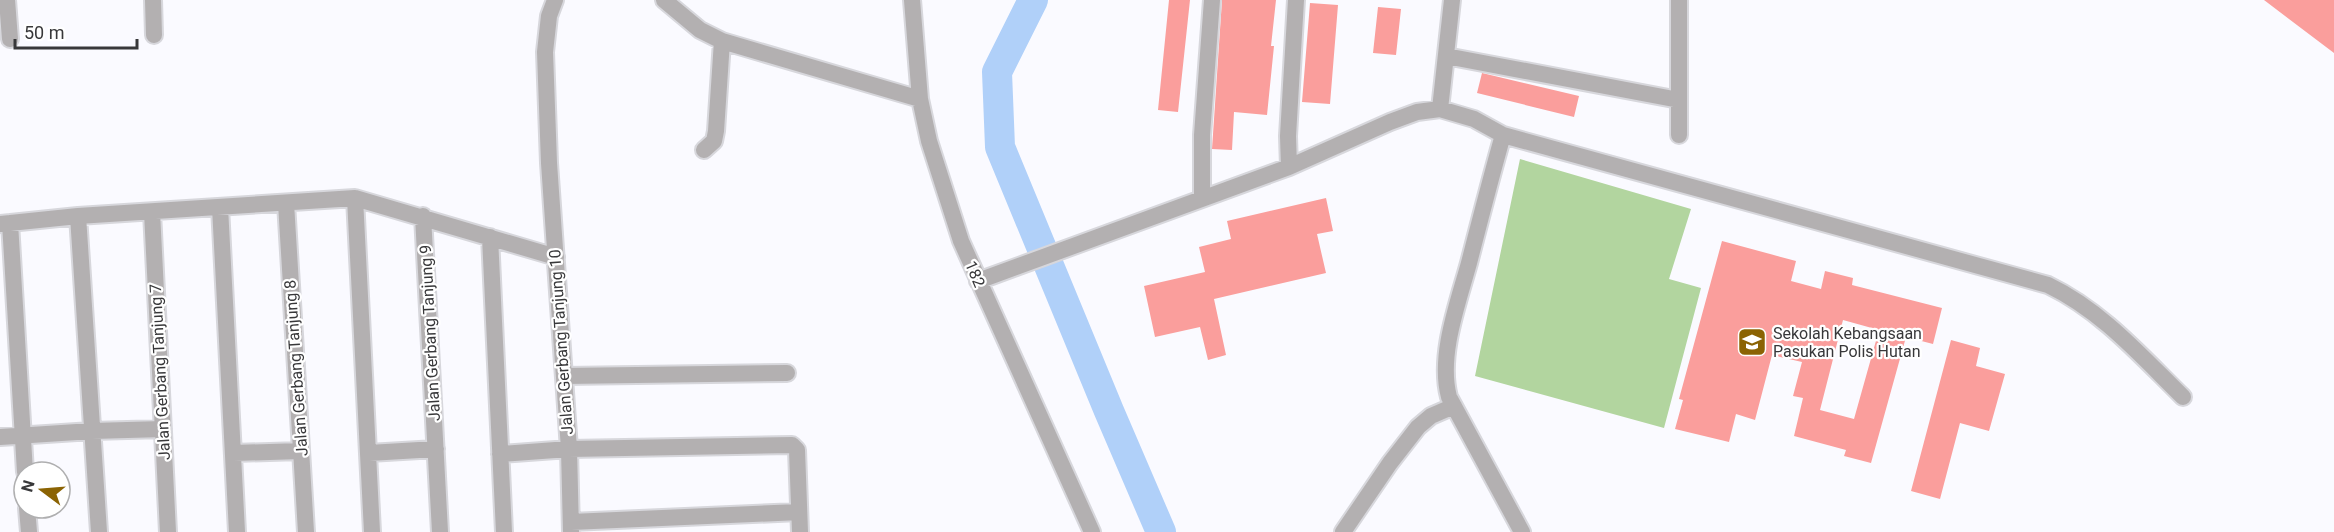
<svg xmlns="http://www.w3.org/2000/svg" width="2334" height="532" viewBox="0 0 2334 532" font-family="Roboto,sans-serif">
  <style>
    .pitch { fill: #b2d59f }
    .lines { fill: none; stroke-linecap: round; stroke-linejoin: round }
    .river { stroke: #b0d0f9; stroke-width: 30 }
    .building { fill: #fa9e9c; fill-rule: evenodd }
    .minor-casing { stroke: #d7d7dc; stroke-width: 20 }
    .minor { stroke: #b3b0b1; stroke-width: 16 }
    .labels { text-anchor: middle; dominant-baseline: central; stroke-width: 4.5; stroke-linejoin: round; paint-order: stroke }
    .street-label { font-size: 16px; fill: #38383a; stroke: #fff }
    .poi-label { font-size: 16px; fill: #38383a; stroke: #fff; text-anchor: start }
  </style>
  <rect width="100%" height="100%" fill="#fafaff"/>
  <path class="pitch" d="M1520,159l171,50 -22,70 32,9 -37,140 -189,-52z"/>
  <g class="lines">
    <path class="river" d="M1033,0l-36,72 3,75 109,264 52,121"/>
  </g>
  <path class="building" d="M1169,0h21l-12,112 -20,-2z
    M1222,0h54l-5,46h3l-7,69 -33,-3 -2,38 -20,-1z
    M2264,0h70v53z
    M1310,3l28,2 -8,99 -28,-2z
    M1378,7l23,2 -5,46 -23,-2z
    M1482,73l97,23 -5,21 -97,-24z
    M1326,198l7,33 -16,3 9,39 -112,26 12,56 -18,5 -8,-33 -45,10 -11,-51 61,-14 -6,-25 32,-8 -4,-18z
    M1722,241l74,20 -5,20 30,8 4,-18 28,7 -1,7 90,23 -9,36 -27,-7 -35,126 -27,-7 2,-6 -52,-14 9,-38 -10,-2 9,-34 -30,-7 -17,65 -19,-6 -7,28 -54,-13 8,-29 -4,-1zM1843,320l36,10 -25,89 -34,-9z
    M1951,340l29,8 -4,18 29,8 -16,57 -29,-8 -20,76 -29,-8z"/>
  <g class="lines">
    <g class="minor-casing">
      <path id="minor" d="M7,0l3,39
        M153,0l1,35
        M555,0l-6,16 -4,36 4,111 20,286 2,83
        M664,0l36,30 22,11 198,58
        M912,0l8,99 9,42 32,100 131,291
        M1446,56l233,44
        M1440,109l12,-109
        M1503,135c-12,42 -23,85 -34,128 -11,40 -31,93 -20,134l73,135
        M1679,135v-135
        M704,150l10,-9 2,-10 6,-90
        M1289,167l-1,-31 8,-136
        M1202,197v-62l10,-135
        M355,198l17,334
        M286,203l20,329
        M220,207l17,325
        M152,212l16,320
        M78,216l21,316
        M423,216l17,316
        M10,223l15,249
        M0,224l78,-8 277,-18 201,59
        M490,237l14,295
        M978,281l311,-114 101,-45 27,-10 23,-3 34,10 29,16 545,150c54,26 93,71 135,112
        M564,376l223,-3
        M0,437l92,-6 71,-2
        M234,453l67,-2
        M369,453l67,-4
        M500,454l69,-5 223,-4 5,5 3,82
        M27,508l2,24
        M571,522l228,-10
        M1343,532l47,-69 28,-36 13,-11 23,-10"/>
    </g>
    <use href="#minor" class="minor"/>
  </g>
  <defs>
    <g id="school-square" transform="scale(1.5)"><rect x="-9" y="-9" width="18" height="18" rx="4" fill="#8b6303" stroke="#fff"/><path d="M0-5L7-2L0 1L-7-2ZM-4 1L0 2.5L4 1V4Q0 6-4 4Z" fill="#fff"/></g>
  </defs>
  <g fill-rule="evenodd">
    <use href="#school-square" x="1752" y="342"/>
  </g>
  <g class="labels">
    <g class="street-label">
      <text transform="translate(975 274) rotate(67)">182</text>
      <text transform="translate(430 333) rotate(-93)">Jalan Gerbang Tanjung 9</text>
      <text transform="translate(561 342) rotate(-94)">Jalan Gerbang Tanjung 10</text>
      <text transform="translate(296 368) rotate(-94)">Jalan Gerbang Tanjung 8</text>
      <text transform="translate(160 372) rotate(-93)">Jalan Gerbang Tanjung 7</text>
    </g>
    <g class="poi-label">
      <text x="1773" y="333">Sekolah Kebangsaan<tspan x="1773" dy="18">Pasukan Polis Hutan</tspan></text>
    </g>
  </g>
  <g transform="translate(42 490) rotate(286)"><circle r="28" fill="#ffffff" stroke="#afafb0" stroke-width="1.5"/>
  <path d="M0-4.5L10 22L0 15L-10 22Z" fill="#8b6303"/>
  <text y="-9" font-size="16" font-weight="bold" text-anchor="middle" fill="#38383a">N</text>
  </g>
  <path d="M15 39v9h122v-9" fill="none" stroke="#38383a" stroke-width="3"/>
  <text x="24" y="39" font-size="18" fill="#38383a" stroke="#ffffff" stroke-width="4.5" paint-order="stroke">50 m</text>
</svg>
